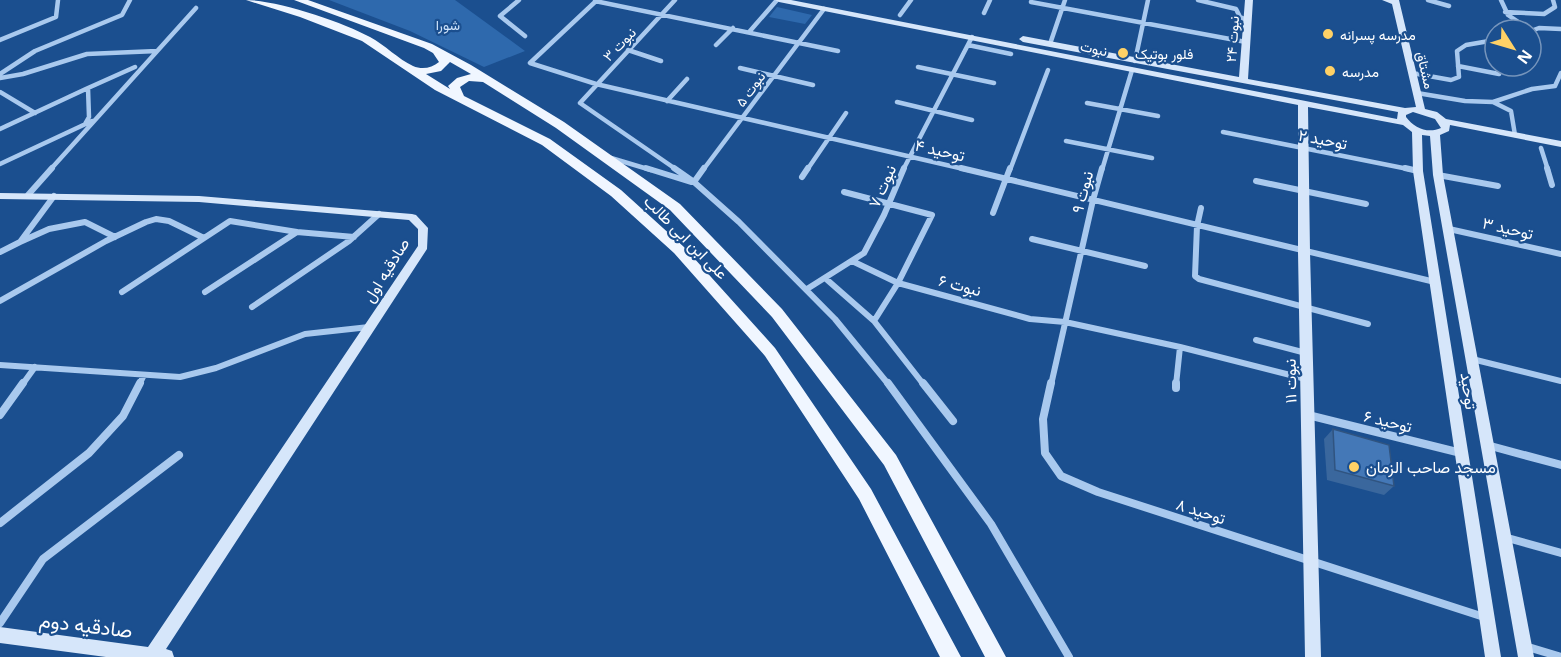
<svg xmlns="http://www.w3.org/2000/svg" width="1561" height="657" viewBox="0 0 1561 657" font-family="'Open Sans',Vazirmatn,sans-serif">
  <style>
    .green { fill: #2e69ad }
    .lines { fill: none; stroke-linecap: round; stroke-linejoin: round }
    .street-far2 { stroke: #a9c9ee; stroke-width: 4.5 }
    .street-far1 { stroke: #a9c9ee; stroke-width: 6 }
    .street { stroke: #a9c9ee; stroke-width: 8 }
    .secondary { fill: #d6e6fa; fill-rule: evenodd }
    .primary { fill: #f0f6ff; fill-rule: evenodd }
    .wall { fill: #3a679d }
    .building { fill: #4478b7; stroke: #305480; stroke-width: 1.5 }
    .poi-dot { fill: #ffd166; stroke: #1b4f8f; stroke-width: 2 }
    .labels { text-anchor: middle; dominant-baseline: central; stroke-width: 4.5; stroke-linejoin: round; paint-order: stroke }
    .far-park-label { font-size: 14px; fill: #cfe3fa; stroke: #1b4f8f }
    .far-poi-label { font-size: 14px; fill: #fff; stroke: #1b4f8f; text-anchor: start }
    .far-street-label { font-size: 14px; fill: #fff; stroke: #1b4f8f }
    .street-label { font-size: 16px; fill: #fff; stroke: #1b4f8f }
    .poi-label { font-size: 16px; fill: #fff; stroke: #1b4f8f; text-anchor: start }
    .near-street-label { font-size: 20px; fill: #fff; stroke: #1b4f8f }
  </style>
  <rect width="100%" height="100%" fill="#1b4f8f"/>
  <path class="green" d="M329,0h126l70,51 -41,16 -74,-36z
    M777,7l35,8 -7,9 -36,-7z"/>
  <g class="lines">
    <path class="street-far2" d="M519,0l-19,16 25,20
      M597,0l-67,63 66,21 372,86
      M675,0l-95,103 97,67
      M1198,0l38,9 4,8 7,3
      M1428,0l21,6
      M1501,0l7,15 22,15
      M595,1l243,50
      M1031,2l215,40
      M1505,12l39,2 11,-7 -2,-7
      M984,13l6,-13
      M900,15l11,-15
      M750,31l27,-31
      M1531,31l8,-3 22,1
      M0,40l56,-23 2,-17
      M1050,44l15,-44
      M716,45l17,-17
      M968,45l43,9
      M628,50l33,11
      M1135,61l13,-61
      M1458,66l41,8
      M918,67l76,16
      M740,68l73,17
      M1412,73l39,7 8,-3 -2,-26 9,-6 29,-5
      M0,74l35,-23 87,-36 8,-15
      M0,78l23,-4 64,-20 70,-3
      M0,92l35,21
      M1417,93l48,8 28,1 39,-13 23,-3 6,-13
      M667,101l20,-22
      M897,102l75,18
      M1493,102l18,9 4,24
      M1087,103l71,13
      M85,124l4,-7 -1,-29 47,-21
      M0,129l88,-41
      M1223,132l190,38
      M1066,141l86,17
      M1541,148l7,22
      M611,158l40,12
      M0,164l92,-43
      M50,170l146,-162
      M703,170l121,-161
      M807,170l39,-57
      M903,170l69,-133
      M1010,170l38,-100
      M1102,170l30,-100"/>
    <path class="street-far1" d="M646,168l45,14
      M674,168l20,14 45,40 96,97 54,66
      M961,168l474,114
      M1405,168l13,3
      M1547,168l5,17
      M1438,175l60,11
      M802,177l6,-9
      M1256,181l110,23
      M694,182l10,-14
      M28,195l24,-27
      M1201,208l-4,18 -2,50 4,3 169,45
      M993,213l17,-45
      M1449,229l112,25
      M297,232l57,5
      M1032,239l113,27
      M20,242l29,-13 36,-7 30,15
      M0,252l20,-10 34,-46
      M852,261l46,22 132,36 35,3 115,25 126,32
      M825,278l49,43 24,-38 34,-68 -88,-23
      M807,289l57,-36 20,-38 20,-47
      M122,292l108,-71 67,11 -92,60
      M0,301l106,-60 40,-19 10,-3 13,2 35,17
      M252,307l97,-66 30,-27
      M874,321l50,64
      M1256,340l50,13
      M1472,359l89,22
      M0,365l180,12 36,-9 89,-34 64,-7
      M22,385l13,-18
      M139,385l5,-10
      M1051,385l42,-185 9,-32
      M1176,385l4,-38"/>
    <path class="street" d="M888,383l103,141 78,133
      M923,383l30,38
      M1051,383l-8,36 2,34 16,23 37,16 386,125
      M1176,388v-5
      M0,415l23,-32
      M1308,415l153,38
      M1487,445l74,20
      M0,523l89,-70 34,-37 17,-33
      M1504,537l57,16
      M0,623l43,-64 136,-104
      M1525,646l36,11"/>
    <path class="secondary" d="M775,0h16l606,119 1,-7 -375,-70 -4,-3 4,-3 216,41 6,-77h8l-5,79 157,29 11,-1 -24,-103 -10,-4h17l26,109 12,3 9,7 115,22v6l-111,-22 -1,6 -9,4 3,40 91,482h-16l-85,-482 -3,-39 -8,-1 1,36 78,486h-16l-72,-486 -1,-39 -9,-7 -95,-18 2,145 11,405h-16l-7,-405v-147l-519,-103zM1413,112l22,7 6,9c-13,6 -27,0 -35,-11v-2z
      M0,193l199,3 213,18 4,1 12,13 -1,21 -261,400 6,2 2,6h-68l-106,-14v-16l148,20 270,-401v-17l-9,-9 -210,-18 -199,-3z"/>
    <path class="primary" d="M246,0c31,0 97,22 124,37 15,8 28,22 43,29 9,4 19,2 26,-4l-6,-9 -9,-5 -130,-48h14l124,44 39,21 93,57 116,82 102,105 114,146 110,202h-21l-101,-192 -112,-148 -102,-107 -114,-82 -73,-46 -14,-1 -9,6 4,9 86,43 71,51 63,57 91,101 96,141 90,168h-21l-81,-158 -94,-143 -91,-103 -63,-57 -69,-51 -107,-55 -73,-49 -62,-24zM450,62l21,12 -14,4 -9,8 2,3 -24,-15 15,-3z"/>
  </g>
  <path class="wall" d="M1333,429l61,57 -10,9 -57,-15 -3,-41z"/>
  <path class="building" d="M1333,429l56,16 5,41 -59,-16z"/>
  <g class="poi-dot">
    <circle cx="1328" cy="34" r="6"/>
    <circle cx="1123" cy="53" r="6"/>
    <circle cx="1330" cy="71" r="6"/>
    <circle cx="1354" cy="467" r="6"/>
  </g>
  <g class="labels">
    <g class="far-park-label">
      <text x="448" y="24">شورا</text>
    </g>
    <g class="far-poi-label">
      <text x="1340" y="34">مدرسه پسرانه</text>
      <text x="1135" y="53">فلور بوتیک</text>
      <text x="1342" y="71">مدرسه</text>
    </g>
    <g class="far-street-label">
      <text transform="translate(1232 39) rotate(-86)">نبوت ۲۴</text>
      <text transform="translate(619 44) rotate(-46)">نبوت ۳</text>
      <text transform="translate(1094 48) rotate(12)">نبوت</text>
      <text transform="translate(1426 70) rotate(77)">مشتاق</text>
      <text transform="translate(750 89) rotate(-54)">نبوت ۵</text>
    </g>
    <g class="street-label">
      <text transform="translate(1323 139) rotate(11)">توحید ۲</text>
      <text transform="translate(940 150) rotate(13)">توحید ۴</text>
      <text transform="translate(882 186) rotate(-66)">نبوت ۷</text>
      <text transform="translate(1082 192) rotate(-75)">نبوت ۹</text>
      <text transform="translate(1508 228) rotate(13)">توحید ۳</text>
      <text transform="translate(686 237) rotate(45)">علی ابن ابی طالب</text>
      <text transform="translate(386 270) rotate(-58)">صادقیه اول</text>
      <text transform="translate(960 285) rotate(15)">نبوت ۶</text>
      <text transform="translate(1290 381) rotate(-91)">نبوت ۱۱</text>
      <text transform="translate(1469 391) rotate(82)">توحید</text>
      <text transform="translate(1388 421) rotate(14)">توحید ۶</text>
      <text transform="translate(1201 511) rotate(18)">توحید ۸</text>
    </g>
    <g class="poi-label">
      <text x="1366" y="467">مسجد صاحب الزمان</text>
    </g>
    <g class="near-street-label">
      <text transform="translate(86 625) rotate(7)">صادقیه دوم</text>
    </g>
  </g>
  <g transform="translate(1513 48) rotate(127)"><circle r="28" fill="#1b4f8f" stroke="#7695bc" stroke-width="1.5"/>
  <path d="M0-4.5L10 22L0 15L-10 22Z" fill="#ffd166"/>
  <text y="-9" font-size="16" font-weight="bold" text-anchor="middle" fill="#ffffff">N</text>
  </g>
</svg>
